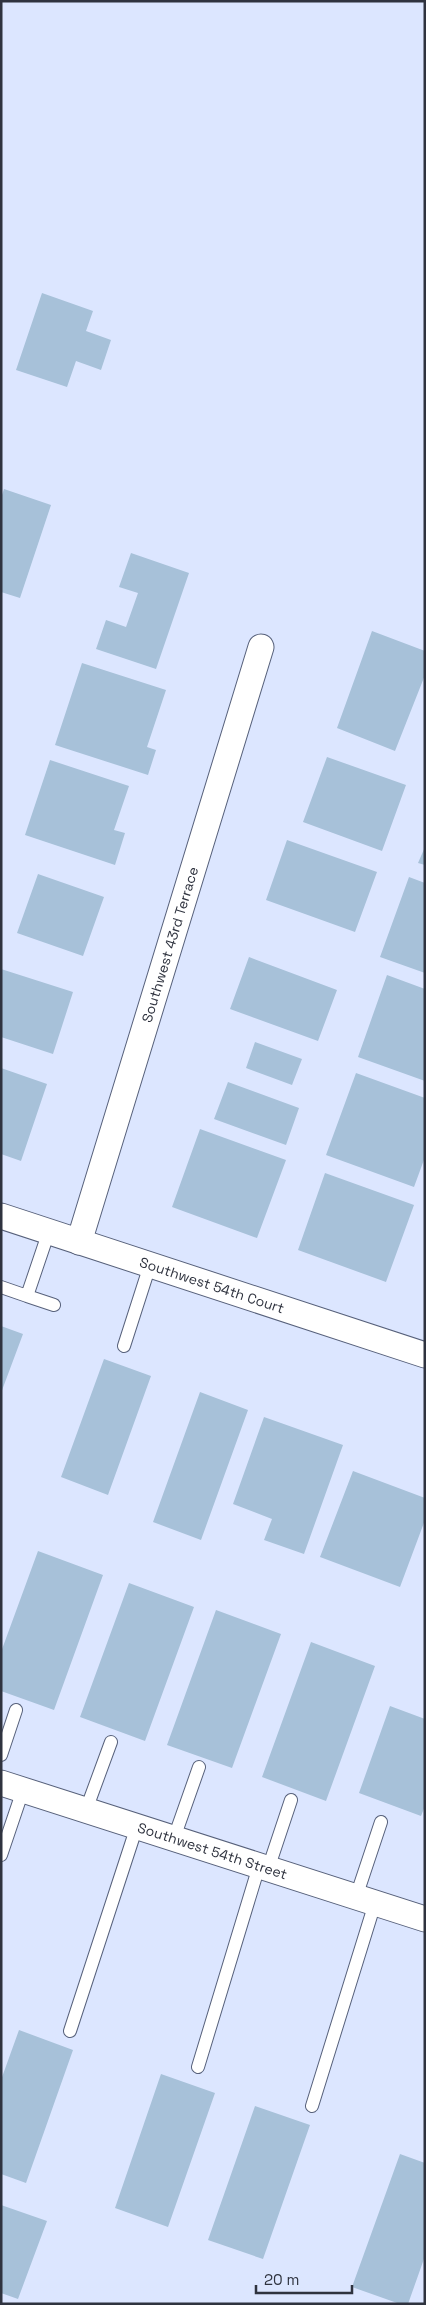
<svg xmlns="http://www.w3.org/2000/svg" width="426" height="2305" viewBox="0 0 426 2305" font-family="'Space Grotesk',sans-serif">
  <style>
    .building { fill: #a7c1d9 }
    .lines { fill: none; stroke-linecap: round; stroke-linejoin: round }
    .lane-casing { stroke: #57617b; stroke-width: 14 }
    .street-casing { stroke: #57617b; stroke-width: 27 }
    .lane { stroke: #fff; stroke-width: 12 }
    .street { stroke: #fff; stroke-width: 25 }
    .labels { text-anchor: middle; dominant-baseline: central; stroke-width: 4; stroke-linejoin: round; paint-order: stroke }
    .street-label { font-size: 14px; fill: #2f333f; stroke: #dce6ff }
  </style>
  <rect width="100%" height="100%" fill="#dce6ff"/>
  <path class="building" d="M42,293l51,18 -7,20 25,9 -10,30 -25,-9 -9,26 -51,-17z
    M4,489l47,16 -31,93 -19,-6v-94z
    M131,553l58,20 -33,96 -60,-20 10,-29 20,7 12,-34 -19,-6z
    M372,631l53,20v24l-30,76 -58,-23z
    M82,663l84,27 -19,57 9,3 -8,25 -93,-30z
    M327,757l79,28 -24,66 -79,-29z
    M50,760l79,26 -15,44 11,3 -10,32 -90,-30z
    M287,840l90,32 -22,60 -89,-32z
    M425,847v18l-7,-2z
    M38,874l66,23 -21,59 -66,-23z
    M409,877l16,6v90l-45,-16z
    M249,957l88,33 -19,51 -88,-32z
    M1,969l72,23 -20,62 -52,-17z
    M387,975l38,14v92l-67,-24z
    M255,1042l47,17 -10,26 -46,-17z
    M1,1068l46,16 -26,77 -20,-7z
    M356,1073l69,25v59l-11,30 -88,-32z
    M228,1082l71,26 -13,37 -72,-26z
    M200,1129l86,31 -29,78 -85,-31z
    M325,1173l89,32 -28,77 -88,-32z
    M1,1326l22,8 -22,59z
    M104,1359l47,17 -43,119 -47,-18z
    M200,1392l48,18 -47,130 -48,-18z
    M264,1417l79,28 -39,109 -40,-14 8,-21 -39,-15z
    M353,1471l72,27v22l-25,67 -80,-30z
    M38,1551l65,24 -49,135 -53,-19v-39z
    M129,1583l65,24 -49,134 -65,-24z
    M216,1610l65,24 -49,134 -65,-23z
    M311,1642l64,24 -49,135 -64,-24z
    M390,1706l35,13v87l-4,10 -62,-23z
    M19,2030l54,20 -47,133 -25,-9v-94z
    M161,2074l54,19 -47,134 -53,-19z
    M255,2106l55,19 -47,134 -55,-19z
    M400,2154l25,9v93l-17,48h-8l-48,-17z
    M1,2205l46,16 -29,78 -17,-6z"/>
  <g class="lines">
    <g class="lane-casing">
      <path id="lane" d="M1,1287l26,9 22,-65
        M27,1296l27,9
        M124,1346l26,-81
        M1,1755l15,-45
        M86,1810l25,-68
        M174,1838l25,-71
        M1,1855l22,-65
        M268,1869l23,-69
        M356,1897l25,-75
        M70,2031l67,-205
        M198,2067l61,-201
        M312,2106l63,-203"/>
    </g>
    <g class="street-casing">
      <g id="street">
        <path id="s1" d="M1,1216l424,139"/>
        <path id="s2" d="M79,1242l182,-595"/>
        <path id="s3" d="M1,1783l424,136"/>
      </g>
    </g>
    <use href="#lane" class="lane"/>
    <use href="#street" class="street"/>
  </g>
  <g class="labels">
    <g class="street-label">
      <text stroke="none"><textPath href="#s2" startOffset="311">Southwest 43rd Terrace</textPath></text>
      <text stroke="none"><textPath href="#s1" startOffset="222">Southwest 54th Court</textPath></text>
      <text stroke="none"><textPath href="#s3" startOffset="222">Southwest 54th Street</textPath></text>
    </g>
  </g>
  <rect width="426" height="2305" fill="none" stroke="#2f333f" stroke-width="5"/>
  <path d="M256 2285v8h96v-8" fill="none" stroke="#2f333f" stroke-width="2.5"/>
  <text x="264" y="2285" font-size="15" fill="#2f333f" stroke="#dce6ff" stroke-width="4" paint-order="stroke">20 m</text>
</svg>
